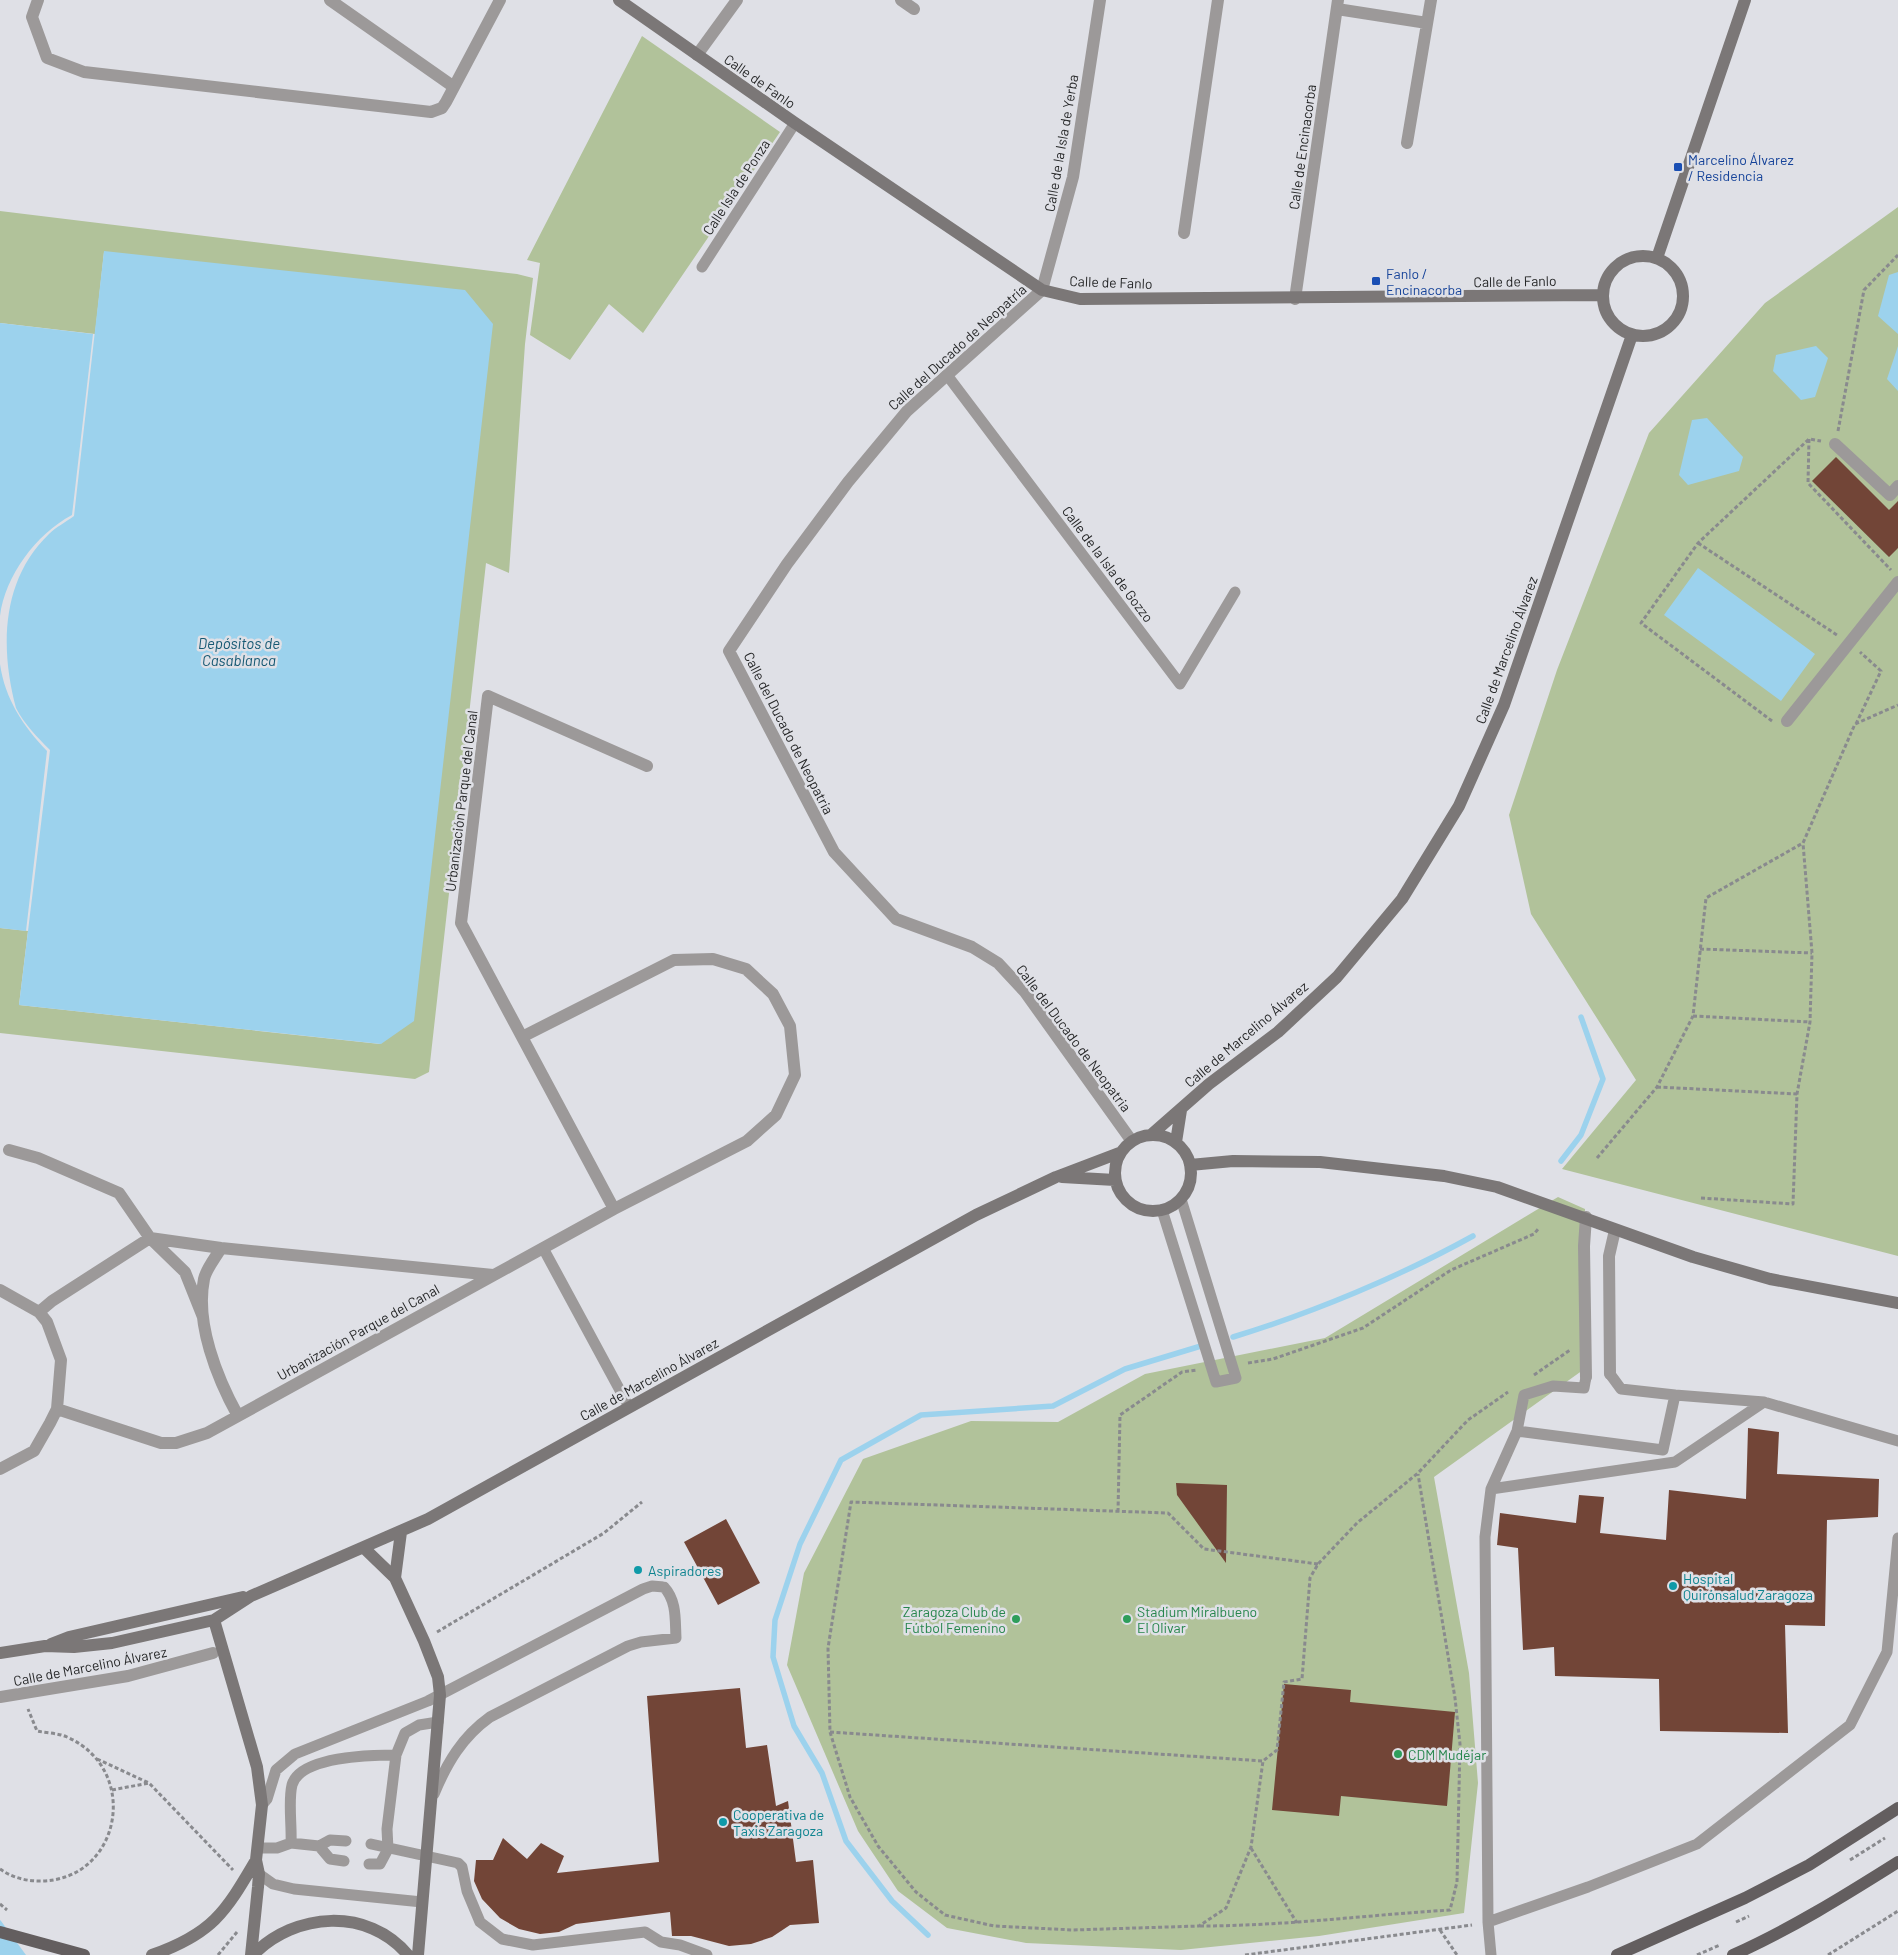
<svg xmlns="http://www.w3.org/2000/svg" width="1898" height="1955" viewBox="0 0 1898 1955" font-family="Barlow,sans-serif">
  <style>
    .green { fill: #b1c29a }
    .water { fill: #9cd2ed }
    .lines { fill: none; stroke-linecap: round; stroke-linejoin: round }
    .stream { stroke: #9cd2ed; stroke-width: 5.5 }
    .building { fill: #724537 }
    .path { stroke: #898a8e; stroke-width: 3; stroke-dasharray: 4 2.5; stroke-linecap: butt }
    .lane { stroke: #9c9999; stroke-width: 11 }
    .street { stroke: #9c9999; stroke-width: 12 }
    .secondary { stroke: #7b7777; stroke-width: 12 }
    .primary { stroke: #635e5f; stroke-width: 12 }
    .primary-bridge { stroke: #635e5f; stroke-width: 12 }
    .transit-dot { fill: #1a4fb4; stroke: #dfe0e6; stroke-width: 2 }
    .culture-dot { fill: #0f9aa8; stroke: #dfe0e6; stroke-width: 2 }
    .leisure-dot { fill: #2e9e5b; stroke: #dfe0e6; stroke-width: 2 }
    .labels { text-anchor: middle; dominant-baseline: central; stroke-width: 5; stroke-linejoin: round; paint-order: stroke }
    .street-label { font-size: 14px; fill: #262728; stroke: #dfe0e6 }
    .transit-label { font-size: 14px; fill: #164399; stroke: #dfe0e6; text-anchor: start }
    .culture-label { font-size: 14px; fill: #0d838f; stroke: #dfe0e6; text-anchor: start }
    .leisure-label { font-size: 14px; fill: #27864d; stroke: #dfe0e6; text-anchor: start }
    .water-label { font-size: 15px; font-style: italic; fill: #155873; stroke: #dfe0e6 }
  </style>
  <rect width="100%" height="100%" fill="#dfe0e6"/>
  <path class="green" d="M642,36l138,96 -137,201 -34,-29 -39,56 -40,-25 10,-72 -13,-3z
    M1898,207v1049l-336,-87 74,-89 -105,-166 -22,-99 48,-145 92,-237 116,-130z
    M0,211l517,63 16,4 -8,66 -16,229 -23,-10 -57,509 -14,7 -415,-46v-105l28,3 -9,74 361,39 -276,-792 -9,82 -95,-11z
    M1558,1197l27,12 -2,161 -149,107 35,196 9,110 -14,130 -145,23 -138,14 -155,-7 -79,-15 -49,-37 -40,-60 -71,-166 17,-92 59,-114 108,-38 87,1 87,-48 180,-36z"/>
  <path class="water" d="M104,251l361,39 28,34 -79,697 -33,23 -362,-39 31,-255c-13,-13 -25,-25 -34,-42 -16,-60 -15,-128 33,-174 7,-7 17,-12 25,-18z
    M1898,272v62l-20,-18 11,-41z
    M0,323l93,11 -21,181c-36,19 -67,61 -72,101z
    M1816,346l12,12 -13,39 -14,3 -28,-29 3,-16z
    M1898,346v45l-11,-12z
    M1707,418l36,39 -4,14 -51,14 -9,-10 13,-55z
    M1698,568l117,86 -34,47 -117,-86z
    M0,664c5,35 23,62 47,87l-21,180 -26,-3z
    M0,1920l1,1 25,34h-26z"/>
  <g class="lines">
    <path class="stream" d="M1561,1161l20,-26 22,-56 -22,-62
      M1233,1337c79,-24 168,-61 240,-101
      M928,1935l-36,-34 -46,-60 -24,-68 -28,-47 -21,-69 2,-37 25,-76 41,-84 80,-45 132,-9 72,-37 76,-23"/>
  </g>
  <path class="building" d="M1836,457l53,53 9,-9v47l-9,9 -77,-76z
    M1748,1428l31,4 -2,42 102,5 -1,38 -51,3 -2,106 -40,-1 3,108 -128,-2 -1,-52 -104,-3 -1,-29 -31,3 -5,-102 -21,-3 3,-32 76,10 3,-28 25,2 -4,36 66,7 3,-50 77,9z
    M1176,1483l51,2 -1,78 -49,-68z
    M726,1519l34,64 -42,22 -34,-63z
    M1284,1684l67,6 -1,12 105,10 -8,94 -106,-10 -2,20 -67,-6z
    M740,1688l6,60 21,-3 9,61 12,-5 8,61 17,-2 6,63 -29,2 -18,12 -21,7 -22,2 -38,-10h-19l-2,-24 -94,12 -17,8 -19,2 -21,-5 -19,-11 -18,-19 -8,-18 2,-21h17l10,-22 24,21 14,-16 23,13 -7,17 102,-11 -12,-166z"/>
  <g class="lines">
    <path class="path" d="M1838,431l26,-141 34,-35
      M1809,439l-1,44 83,87
      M1698,543l139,92
      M1772,721l-131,-98 57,-80 111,-104 12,2
      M1856,724l25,-53 -21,-19
      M1700,949l112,4
      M1693,1016l117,6
      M1657,1087l140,7
      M1597,1158l60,-71 36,-71 13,-118 97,-55
      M1701,1198l92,6 4,-110 13,-72 2,-69 -9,-110 52,-119 43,-19
      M1248,1363l25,-4 90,-31 88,-58 83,-36 5,-6
      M1534,1375l36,-25
      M1118,1512l2,-97 62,-43 15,-2
      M1318,1564l-114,-15 -36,-36 -317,-11 -23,146 2,84 20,65 28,49 38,46 29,23 49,11 79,4 126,-4 27,-18 25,-61 12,-86 14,-11 7,-68 18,-3 8,-101 8,-14 39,-41 61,-50 50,-53 40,-28
      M437,1632l167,-99 38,-31
      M830,1732l433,29
      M97,1759l52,24 84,87
      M112,1790l37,-7
      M1251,1848l46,75
      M1850,1860l35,-22
      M0,1869c11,8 25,12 39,12 82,1 103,-111 28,-144 -9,-4 -21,-4 -30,-6l-9,-22
      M0,1904l7,6
      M1736,1922l13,-6
      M1200,1926c84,0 167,-11 250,-16l7,-28 3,-138 -5,-46 -37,-224
      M1440,1930l17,25
      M218,1955l19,-23
      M1245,1955l227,-30
      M1697,1955l23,-10
      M1828,1955l70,-44"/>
    <path class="lane" d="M702,267l93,-144
      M947,375l233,309 55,-92
      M1162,1210l54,172 20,-4 -55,-179
      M543,1248l86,159
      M1586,1377l-2,11 -31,-2 -29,9 -7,36 146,19 12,-55 -54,-6 -11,-15
      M1675,1395l89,7
      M1491,1489l26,-58
      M262,1805l5,-6 9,-29 19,-16 133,-53 215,-112 9,-3 12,1c13,14 11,33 12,51l-35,4 -13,4 -138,71c-28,20 -43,46 -56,77
      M291,1843c1,-17 -3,-42 1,-58 8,-29 80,-30 104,-30
      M371,1844l87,19 4,4 5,24 13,31 22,17 31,6 112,-13 16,10 19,3 27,10
      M319,1846l11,13 14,2
      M258,1848h19l14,-5 28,3 11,-6 16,1
      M369,1864h11l8,-15 -1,-20 9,-74 9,-22 14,-8 19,-3
      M259,1874l14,10 21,5 128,13
      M1488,1922l100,-35 109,-43 153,-119 37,-73 11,-114
      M1491,1955l-3,-33 -3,-385 6,-48 184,-27 89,-60 134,39"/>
    <path class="street" d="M38,0l-6,17 15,41 37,14 347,40 11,-4 4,-6 54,-102
      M330,0l124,87
      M901,0l13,9
      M1100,0l-27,177 -31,113 -135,121 -59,71 -61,82 -58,87 105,201 62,67 76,28 26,16 27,29 106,148
      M1337,9l90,14
      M697,55l40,-55
      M1407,143l24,-143
      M1184,233l34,-233
      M1295,299l43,-299
      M1835,444l55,51 8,-9
      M1787,721l111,-139
      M9,1150l29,8 81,35 31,45 35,34 18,45
      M614,1209l-153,-286 27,-227 159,70
      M221,1248c-5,9 -15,21 -17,31 -9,44 13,99 34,137
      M0,1290l39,22 8,10 14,38 -4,49 -7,14 -16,28 -34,18
      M39,1312l13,-11 98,-63 71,10 272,27
      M1610,1374l-1,-118 6,-26
      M1586,1377l-2,-131 2,-29
      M57,1409l104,34h15l31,-10 407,-224 133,-68 29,-26 19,-40 -5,-49 -17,-32 -27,-25 -33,-10 -39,1 -152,77
      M0,1697l128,-21 85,-23"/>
    <path class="secondary" d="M619,0l176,123 247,167 38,9 522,-4
      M1603 296a40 40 0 1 1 80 0a40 40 0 1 1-80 0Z
      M1657,258l88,-258
      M1152,1134l57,-50 69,-52 59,-55 65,-78 57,-93 45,-101 128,-370
      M1115 1173a38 38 0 1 1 76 0a38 38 0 1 1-76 0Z
      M1176,1142l5,-32
      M1190,1165l43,-4 87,1 124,14 53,11 196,70 77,22 128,24
      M1062,1177l53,3
      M364,1548l31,30 29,63 14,36 2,18 -22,260
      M395,1578l6,-46
      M214,1620l43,147 5,38 -6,55 3,14 -1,13 -7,68
      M51,1644l18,-7 174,-40
      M0,1653l45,-7 29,1 38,-4 102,-23 37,-24 177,-77 548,-304 80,-38 63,-24
      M152,1955c60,-21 73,-42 104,-95
      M253,1955c42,-43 115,-48 155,0"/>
    <path class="primary" d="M1617,1955l128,-57 64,-33 89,-57
      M1733,1955c58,-26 111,-59 165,-93"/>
    <path class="primary-bridge" d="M0,1932l84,23"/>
  </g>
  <g class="transit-dot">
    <rect x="1673" y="162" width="10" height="10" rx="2.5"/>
    <rect x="1371" y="276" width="10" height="10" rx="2.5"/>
  </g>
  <g class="culture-dot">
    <circle cx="638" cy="1570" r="5"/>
    <circle cx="1673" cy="1586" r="5"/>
    <circle cx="723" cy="1822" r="5"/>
  </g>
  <g class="leisure-dot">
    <circle cx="1016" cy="1619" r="5"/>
    <circle cx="1127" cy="1619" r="5"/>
    <circle cx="1398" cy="1754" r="5"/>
  </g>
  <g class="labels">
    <g class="street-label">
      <text transform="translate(760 81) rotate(35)">Calle de Fanlo</text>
      <text transform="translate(1061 143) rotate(-80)">Calle de la Isla de Yerba</text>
      <text transform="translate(1302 147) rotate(-82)">Calle de Encinacorba</text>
      <text transform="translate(736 187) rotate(-57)">Calle Isla de Ponza</text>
      <text transform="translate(1515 281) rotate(-1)">Calle de Fanlo</text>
      <text transform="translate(1111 282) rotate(2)">Calle de Fanlo</text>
      <text transform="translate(957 347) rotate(-42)">Calle del Ducado de Neopatria</text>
      <text transform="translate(1108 564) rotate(53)">Calle de la Isla de Gozzo</text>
      <text transform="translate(1506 650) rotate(-70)">Calle de Marcelino Álvarez</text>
      <text transform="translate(789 733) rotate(63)">Calle del Ducado de Neopatria</text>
      <text transform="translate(461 801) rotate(-83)">Urbanización Parque del Canal</text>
      <text transform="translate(1246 1034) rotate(-40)">Calle de Marcelino Álvarez</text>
      <text transform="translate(1074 1038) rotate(53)">Calle del Ducado de Neopatria</text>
      <text transform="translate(358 1332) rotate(-29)">Urbanización Parque del Canal</text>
      <text transform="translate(649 1379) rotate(-29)">Calle de Marcelino Álvarez</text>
      <text transform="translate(90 1666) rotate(-11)">Calle de Marcelino Álvarez</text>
    </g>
    <g class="transit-label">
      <text x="1688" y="159">Marcelino Álvarez<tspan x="1688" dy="16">/ Residencia</tspan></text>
      <text x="1386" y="273">Fanlo /<tspan x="1386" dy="16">Encinacorba</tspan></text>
    </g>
    <g class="culture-label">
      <text x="648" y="1570">Aspiradores</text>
      <text x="1683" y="1578">Hospital<tspan x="1683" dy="16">Quirónsalud Zaragoza</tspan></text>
      <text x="733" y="1814">Cooperativa de<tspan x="733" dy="16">Taxis Zaragoza</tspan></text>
    </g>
    <g class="leisure-label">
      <text x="1006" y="1611" text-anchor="end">Zaragoza Club de<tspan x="1006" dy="16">Fútbol Femenino</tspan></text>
      <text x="1137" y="1611">Stadium Miralbueno<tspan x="1137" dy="16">El Olivar</tspan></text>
      <text x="1408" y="1754">CDM Mudéjar</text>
    </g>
    <g class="water-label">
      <text x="239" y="643">Depósitos de<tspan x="239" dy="17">Casablanca</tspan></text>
    </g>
  </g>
</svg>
